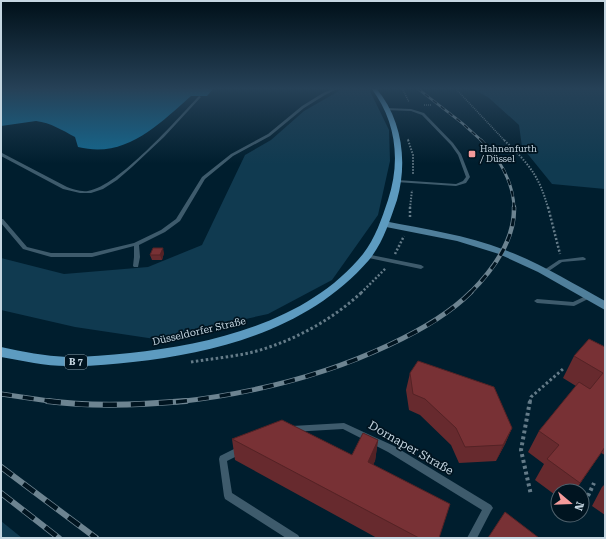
<svg xmlns="http://www.w3.org/2000/svg" width="606" height="539" viewBox="0 0 606 539" font-family="'Roboto Serif',serif">
  <style>
    .green { fill: #103a50 }
    .water { fill: #146a92 }
    .lines { fill: none; stroke-linecap: round; stroke-linejoin: round }
    .path-far4 { stroke: #647b88; stroke-width: 1.5; stroke-dasharray: 1 1; stroke-linecap: butt }
    .path-far3 { stroke: #647b88; stroke-width: 2; stroke-dasharray: 1.5 1.5; stroke-linecap: butt }
    .path-far2 { stroke: #647b88; stroke-width: 2.5; stroke-dasharray: 2 2; stroke-linecap: butt }
    .path-far1 { stroke: #647b88; stroke-width: 3; stroke-dasharray: 2.5 2.5; stroke-linecap: butt }
    .path { stroke: #647b88; stroke-width: 4; stroke-dasharray: 3 3; stroke-linecap: butt }
    .service { fill: #3e5b6c; fill-rule: evenodd }
    .secondary { fill: #507f9b; fill-rule: evenodd }
    .primary { fill: #5d9bc0; fill-rule: evenodd }
    .rail-far4-casing { stroke: #6d8491; stroke-width: 2.5 }
    .rail-far3-casing { stroke: #6d8491; stroke-width: 3 }
    .rail-far2-casing { stroke: #6d8491; stroke-width: 4.5 }
    .rail-far1-casing { stroke: #6d8491; stroke-width: 5 }
    .rail-casing { stroke: #6d8491; stroke-width: 6 }
    .rail-far4 { stroke: #001420; stroke-width: 1.5; stroke-dasharray: 5; stroke-linecap: butt }
    .rail-far3 { stroke: #001420; stroke-width: 2; stroke-dasharray: 6; stroke-linecap: butt }
    .rail-far2 { stroke: #001420; stroke-width: 3; stroke-dasharray: 8; stroke-linecap: butt }
    .rail-far1 { stroke: #001420; stroke-width: 3.5; stroke-dasharray: 11; stroke-linecap: butt }
    .rail { stroke: #001420; stroke-width: 4.5; stroke-dasharray: 14; stroke-linecap: butt }
    .wall { fill: #672a2e }
    .shaded-wall { fill: #542225 }
    .building { fill: #783135; stroke: #542225 }
    .poi-dot { fill: #f59b9b; stroke: #001420; stroke-width: 1.5 }
    .labels { text-anchor: middle; dominant-baseline: central; stroke-width: 3.5; stroke-linejoin: round; paint-order: stroke }
    .far-poi-label { font-size: 9px; fill: #c5d6e1; stroke: #001420; text-anchor: start }
    .shield { fill: #001420; stroke: #8a9ca7; stroke-width: 1 }
    .shield-label { font-size: 9px; font-weight: bold; fill: #c5d6e1 }
    .street-label { font-size: 10px; fill: #c5d6e1; stroke: #001420 }
    .near-street-label { font-size: 12px; fill: #c5d6e1; stroke: #001420 }
  </style>
  <rect width="100%" height="100%" fill="#001e2e"/>
  <path class="green" d="M344,88h23l3,3 19,39 1,31 -12,54 -46,65 -64,34 -113,25 -80,-12 -74,-17v-52l63,16 84,-7 54,-22 43,-90 26,-15 33,-29z
    M472,88h133v101l-53,-5 -30,-37 -3,-22 -30,-27z
    M1,521l21,17h-21z"/>
  <path class="water" d="M1,88h213l-7,8h-16c-33,29 -65,63 -113,51l-3,-10c-13,-7 -24,-14 -39,-16l-35,5z"/>
  <g class="lines">
    <path class="path-far4" d="M402,88l7,14
      M455,88l50,53
      M424,105h7
      M408,139l1,2"/>
    <path class="path-far3" d="M408,140l5,15v20
      M504,140c24,23 35,35 44,68
      M410,208l2,-18"/>
    <path class="path-far2" d="M410,207v11
      M548,207l12,47
      M395,254l9,-18
      M361,293l25,-25"/>
    <path class="path-far1" d="M191,362c19,-3 39,-5 58,-9 41,-10 82,-32 113,-61
      M530,402l1,-5 32,-28"/>
    <path class="path" d="M530,401l-9,49 10,45
      M588,496l6,-13"/>
    <path class="service" d="M335,88h4l-14,7 -21,13 -34,28 -37,20 -28,23 -25,42 -15,11 -26,13 1,12 -2,10h-4l-1,-1 1,-9v-11l-42,11h-41l-28,-8 -22,-26v-4h2l24,28 24,6h41l42,-10 27,-13 15,-11 26,-42 29,-23 37,-20 34,-28 21,-13z
      M199,96l2,1 -37,40 -32,30 -15,13 -14,9 -12,4h-11l-17,-4 -62,-33v-3h1l65,34c6,2 13,5 21,4 31,-5 88,-71 111,-95z
      M387,108l24,1 13,4 29,30 8,11 9,23 -4,6 -10,3 -60,-4 -1,-1 2,-1 59,4 7,-3 3,-4 -8,-22 -7,-10 -29,-30 -11,-4 -25,-1v-2z
      M366,254l55,11 3,2 -3,2 -57,-12 -1,-1z
      M583,257l2,1 1,1 -1,1 -23,2 -16,11h-4l-1,-1 18,-12z
      M588,295l3,2 -1,1 -16,8 -37,-3 -3,-2 3,-2 36,3z
      M344,423l50,23 97,59 2,3 -2,3 -14,27h-10l15,-28 -94,-58 -45,-23 -51,3 -3,-1 -1,-2 1,-2 3,-1z
      M240,446l3,1 1,3 -1,3 -16,8 5,32 66,42 2,3h-14l-61,-39 -1,-3 -5,-37 1,-3z"/>
    <path class="secondary" d="M384,221c41,8 82,14 121,29 35,13 67,33 100,51v9l-67,-38 -39,-18 -42,-13 -76,-15 -1,-2z"/>
    <path class="primary" d="M371,88h5c26,31 32,73 21,112 -7,20 -14,43 -28,60 -59,68 -150,93 -236,102 -22,2 -44,5 -66,4 -22,0 -44,-5 -66,-9v-10c22,5 44,9 66,10 21,0 42,-2 63,-4 81,-8 179,-32 233,-99 12,-15 19,-36 25,-54 13,-39 8,-80 -17,-112z"/>
    <g class="rail-far4-casing">
      <path id="rail-far4" d="M417,88l45,35 20,18"/>
    </g>
    <g class="rail-far3-casing">
      <path id="rail-far3" d="M481,140c19,19 32,41 33,68"/>
    </g>
    <g class="rail-far2-casing">
      <path id="rail-far2" d="M470,293c23,-23 45,-52 44,-86"/>
    </g>
    <g class="rail-far1-casing">
      <path id="rail-far1" d="M1,394l55,8
        M176,402c74,-8 145,-25 213,-57 30,-14 59,-30 82,-53"/>
    </g>
    <g class="rail-casing">
      <path id="rail" d="M47,401c45,6 93,4 139,0
        M1,467l95,71
        M1,493l58,45"/>
    </g>
    <use href="#rail-far4" class="rail-far4"/>
    <use href="#rail-far3" class="rail-far3"/>
    <use href="#rail-far2" class="rail-far2"/>
    <use href="#rail-far1" class="rail-far1"/>
    <use href="#rail" class="rail"/>
  </g>
  <path class="wall" d="M164,253l-2,7h-10l-2,-5z
    M605,347v108l-4,-2 -26,38h-17v6l-23,-17 9,-16 -16,-12 11,-21 37,-45 -13,-8 11,-22z
    M410,373l102,55 -7,16 -9,17 -37,2 -8,-18 -31,-30 -11,-5 -3,-20z
    M232,439l120,16 26,-15 -3,21 -2,3 66,74h-62l-142,-78z
    M605,484v31l-13,-9 10,-19z"/>
  <path class="shaded-wall" d="M163,248l1,5 -2,7 -2,-5z
    M512,428l-7,16 -9,17 7,-16z
    M378,440l-3,21 -10,21 3,-20z"/>
  <path class="building" d="M153,248h10l-3,7h-10z
    M589,339l16,8v100l-25,36 -33,-24 12,-14 -20,-14 40,-49 11,7 13,-16 -29,-17z
    M418,361l76,26 18,41 -9,17 -38,2 -9,-19 -31,-29 -12,-5 -3,-21z
    M282,420l70,35 11,-22 15,7 -10,22 82,42 -11,34h-20l-187,-99z
    M505,512l34,26h-51z"/>
  <linearGradient id="sky" x2="0" y2="1"><stop stop-color="#001019"/><stop offset="0.54" stop-color="#264157"/><stop offset="1" stop-color="#264157" stop-opacity="0"/></linearGradient>
  <rect width="606" height="164" fill="url(#sky)"/>
  <rect class="poi-dot" x="468" y="150" width="8" height="8" rx="2"/>
  <g class="labels">
    <g class="far-poi-label">
      <text x="480" y="149">Hahnenfurth<tspan x="480" dy="10">/ Düssel</tspan></text>
    </g>
    <rect class="shield" x="65" y="355" width="22" height="14" rx="3"/>
    <g class="shield-label">
      <text x="76" y="362">B 7</text>
    </g>
    <g class="street-label">
      <text transform="translate(199 331) rotate(-13)">Düsseldorfer Straße</text>
    </g>
    <g class="near-street-label">
      <text transform="translate(411 448) rotate(30)">Dornaper Straße</text>
    </g>
  </g>
  <rect width="606" height="539" fill="none" stroke="#c5d6e1" stroke-width="4"/>
  <g transform="translate(570 503) rotate(109)"><circle r="19" fill="#001420" stroke="#4f626d"/>
  <path d="M0-3L7 15L0 10L-7 15Z" fill="#f59b9b"/>
  <text y="-6" font-size="11" font-weight="bold" text-anchor="middle" fill="#c5d6e1">N</text>
  </g>
</svg>
